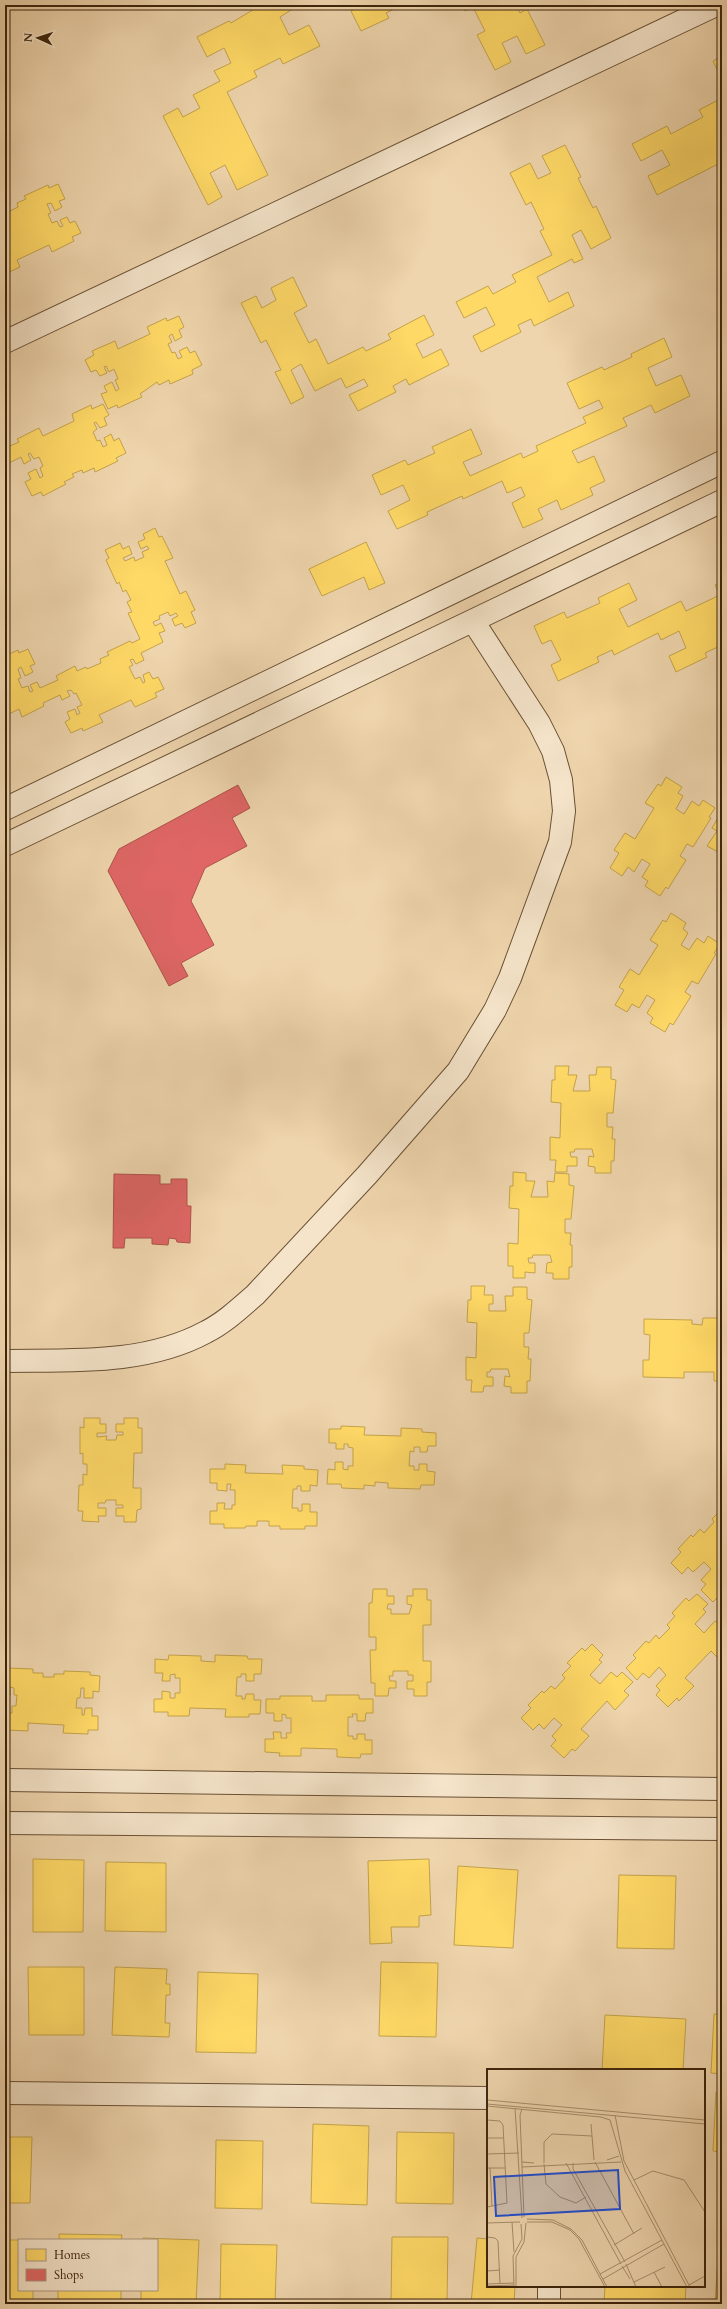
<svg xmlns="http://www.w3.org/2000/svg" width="727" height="2309" viewBox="0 0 727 2309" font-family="Cardo,serif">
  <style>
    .homes { fill: #ffd966; stroke: #c4a34b }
    .shops { fill: #e06666; stroke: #af524b }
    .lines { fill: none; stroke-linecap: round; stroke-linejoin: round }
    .minor-casing { stroke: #695034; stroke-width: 24 }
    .minor { stroke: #f5e4ca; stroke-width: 22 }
    .inset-road { fill: none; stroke: #a78e6c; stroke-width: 1 }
    .view { fill: #1d4ed8; fill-opacity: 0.15; stroke: #1d4ed8; stroke-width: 2 }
    .inset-edge { fill: none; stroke: #3c240b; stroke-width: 2 }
  </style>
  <rect width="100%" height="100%" fill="#efd5ad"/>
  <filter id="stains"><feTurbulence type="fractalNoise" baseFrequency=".005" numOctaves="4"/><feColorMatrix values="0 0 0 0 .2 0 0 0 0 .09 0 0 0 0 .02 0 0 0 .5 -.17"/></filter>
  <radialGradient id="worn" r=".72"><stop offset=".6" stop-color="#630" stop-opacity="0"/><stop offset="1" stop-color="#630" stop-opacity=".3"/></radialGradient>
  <path class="homes" d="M261,5h38l-19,12 9,18 20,-10 11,21 -37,18 -3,-6 -26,13 3,6 -30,15 41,83 -31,15 -12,-25 -15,8 12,24 -14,8 -45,-89 15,-8 5,9 17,-9 -7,-13 27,-14 -6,-10 17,-8 -7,-15 -17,9 -10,-20 32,-16 2,2z
    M362,5h40l-16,8 3,5 -28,13 -10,-20z
    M462,5h54l4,8 7,-4 18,36 -19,9 -9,-18 -15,7 9,19 -16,8 -18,-35 8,-4 -12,-24 -8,4z
    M722,56v24l-9,-19z
    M722,98v64l-65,33 -9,-19 22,-11 -8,-15 -21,11 -9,-17 35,-18 4,8 32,-17 -4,-7z
    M565,145l16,32 -3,1 15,30 3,-2 15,32 -20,11 -10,-19 -9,5 11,24 -9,4 -2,-4 -35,18 12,25 19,-10 6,14 -40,20 -3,-7 -13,6 3,7 -40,20 -8,-16 22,-11 -9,-18 -22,11 -8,-16 32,-16 5,8 23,-12 -4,-7 40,-20 -12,-24 4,-2 -13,-27 -5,3 -16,-32 20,-10 8,16 13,-6 -9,-17z
    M58,184l7,15 -6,2 3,6 -7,4 -4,-8 -4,1 4,9 -3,1 4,9 5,-2 3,6 3,-1 -3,-6 7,-3 3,6 5,-2 6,12 -9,4 2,4 -22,11 -3,-7 -32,15 3,7 -15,7v-65l2,-1 1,4 10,-5 -1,-4 9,-4 -2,-3 24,-11 1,3z
    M293,277l14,29 -13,7 15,30 7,-4 12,25 35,-17 3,4 25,-12 -3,-5 36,-19 10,20 -18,9 7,14 18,-9 8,16 -40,20 -3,-6 -13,7 3,6 -38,19 -9,-16 19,-9 -4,-7 -18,9 -5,-10 -26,13 -14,-27 -10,6 13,27 -13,7 -16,-32 6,-2 -15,-30 -5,3 -20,-40 15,-7 6,12 14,-8 -5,-12z
    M179,316l5,11 -5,3 3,7 -7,4 -3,-7 -3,2 3,6 -4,2 4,9 3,-1 3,7 4,-2 -3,-6 8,-4 3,6 5,-2 7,14 -10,5 1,4 -23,10 -1,-4 -10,5 -2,-3 -17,12 2,3 -24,11 -1,-3 -9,4 -7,-15 6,-2 -3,-6 8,-4 4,9 3,-2 -4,-9 3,-1 -4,-10 -5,3 -3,-6 -2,1 3,6 -7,3 -4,-6 -5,2 -6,-12 9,-5 -2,-4 23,-10 3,8 32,-15 -3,-7 19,-9 1,3z
    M664,338l8,19 -24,11 8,18 25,-11 9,21 -35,17 -4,-8 -28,13 4,8 -55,25 6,12 16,-7 11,25 -15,7 3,7 -32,15 -4,-10 -19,9 5,10 -20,9 -11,-25 13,-7 -4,-9 -14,6 -5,-12 -39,18 -1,-3 -35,16 1,3 -31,14 -9,-18 22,-11 -7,-15 -22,10 -9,-20 33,-15 3,5 27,-12 -3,-6 39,-18 11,25 -19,8 7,14 51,-23 2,5 15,-7 -2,-5 50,-23 -3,-6 20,-9 -4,-8 -20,9 -12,-26 35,-16 2,3 28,-13 -1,-3z
    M103,404l6,11 -5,3 3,7 -7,3 -4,-6 -2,1 3,6 -4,3 4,9 3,-1 3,7 4,-2 -3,-7 7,-4 3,7 5,-3 7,15 -10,5 2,3 -23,11 -1,-4 -11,5 -1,-3 -10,4 2,3 -10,5 2,2 -23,12 -2,-4 -9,4 -7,-14 6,-3 -3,-6 8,-4 4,9 3,-2 -3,-8 3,-2 -4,-9 -5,2 -4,-6 -2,1 3,6 -7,4 -3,-7 -16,8v-17l14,-6 -2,-3 22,-11 4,8 31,-15 -2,-7 19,-9 1,4z
    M155,528l4,9 3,-1 11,22 -8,3 15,33 6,-3 9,19 -4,2 5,11 -11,5 -3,-5 -7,3 -3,-7 6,-3 -2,-3 -6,3 -2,-4 -9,4 1,3 -7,3 2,4 6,-3 4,8 -6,2 4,9 -22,11 3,7 -8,4 -3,-5 -3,1 3,5 -4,2 6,12 5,-2 3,6 2,-1 -2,-7 6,-3 4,7 5,-2 6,12 -9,4 2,4 -22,10 -4,-7 -32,15 4,7 -20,9 -1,-3 -11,5 -6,-11 5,-3 -3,-7 8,-3 2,6 3,-2 -3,-6 5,-2 -6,-12 -2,1 -3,-4 -4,1 3,5 -8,4 -2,-5 -17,8 1,3 -22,11 -3,-8 -14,7v-60l13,-6 1,3 9,-4 7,15 -5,2 3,6 -8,4 -4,-9 -3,2 3,9 -3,1 4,9 6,-2 2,6 3,-1 -3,-6 7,-3 3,6 18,-8 -2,-4 19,-10 2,5 9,-4 1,2 14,-6 -1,-4 9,-4 -2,-3 23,-11 2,2 8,-4 -12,-26 4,-1 -5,-10 4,-2 -5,-10 -3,2 -4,-10 -2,2 -11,-24 3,-2 -4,-8 15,-7 3,6 6,-3 3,8 -9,4 2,3 9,-4 1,4 9,-4 -2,-5 7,-3 -2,-3 -6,3 -3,-7 7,-3 -2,-5z
    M366,542l19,41 -16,7 -5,-13 -42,19 -13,-27z
    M722,582v63l-17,8 2,4 -31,15 -7,-16 17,-8 -7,-17 -18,9 -3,-7 -44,22 -2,-5 -15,7 2,5 -41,19 -7,-16 10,-5 -10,-20 -9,4 -8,-18 30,-14 3,6 33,-15 -2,-5 31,-15 8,17 -18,9 9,18 53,-26 5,10 34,-16 -5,-10z
    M666,777l16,10 -4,6 5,3 -7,13 8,5 8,-13 7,5 4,-6 12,8 -6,9 2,1 -18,29 -6,-3 -7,12 6,4 -18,29 -2,-2 -6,9 -15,-10 3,-5 -6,-4 8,-13 -8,-5 -8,13 -6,-5 -6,9 -12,-8 9,-15 -5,-3 11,-17 10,6 19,-31 -9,-5 13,-19 3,2z
    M722,811v39l-2,3 -13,-7 10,-15 -5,-3z
    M671,913l15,10 -3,6 5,4 -7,12 8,5 8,-12 7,5 4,-7 12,8 -6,9 2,1 -18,30 -6,-3 -7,11 6,4 -18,29 -3,-2 -5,9 -15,-9 3,-5 -6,-5 8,-13 -8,-5 -8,13 -7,-4 -5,8 -12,-7 9,-15 -5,-3 11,-18 9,6 19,-30 -8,-5 13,-20 3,2z
    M555,1066h14l-1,9h9l-4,16h17l-1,-16h7l1,-8h14v12l5,1 -3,33h-6v14h6l-1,12h3l-1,22h-3v12h-16v-6l-7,-1 1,-10 5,1 -2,-8h-17l-1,3h-4l1,5h6v9h-10v6h-12l1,-12h-6v-23l10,1 1,-35 -10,-1 1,-22h3z
    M513,1172l13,1v8h9l-4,16h17l-1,-16 7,1 1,-9 14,1v11l5,1 -3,33h-6v14h6l-1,12h2v22h-3v12h-16v-6h-7l1,-10 5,-1 -2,-7h-17l-1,3h-4l1,5h6v10l-10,-1v6h-12v-12h-5v-23l10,1 1,-35 -10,-1 1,-22h3z
    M471,1286h14l-1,9h9v9h-4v7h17l-1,-15h8v-9h14v12l5,1 -3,33h-5v14h5l-1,12h3l-1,22h-3v12h-16v-6l-7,-1 1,-10 5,1 -2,-8h-17l-1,3h-3v5h6v9h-9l-1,6h-12l1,-12h-6v-23l10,1 1,-35 -10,-1 1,-22h3z
    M703,1318h19v63h-8v-9h-30v6l-41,-1v-17h6l1,-25 -6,-1v-15l48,1v4l10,1z
    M84,1418h16v6h6v9h-9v4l10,-1 -1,4h10l1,-5h6v-3h-7v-8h8v-6h14v10h4v25h-8l-1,35h8v21l-4,1 -1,12h-12v-6h-8v-8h7v-3h-7v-5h-10l-1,3h-7v5h8v8h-8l1,6 -17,-1 1,-10h-5l1,-26h4v-11l4,1v-11h-4v-11l-3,1v-27l4,1z
    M341,1426l24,1 -1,8 37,1v-8l21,1v3l14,1v13h-8l-1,6h-7v-5h-6v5l-4,-1 -1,15h5v4h5v-6h8v7l8,1 -1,13h-13l-1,4 -32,-1v-5l-13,-1v4l-11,-1v4l-22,-1 -1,-4h-14l1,-15 7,1v-8h8v7l5,1v-4h5v-18l-5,-1v-3h-4v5h-8v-6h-7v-14h12z
    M225,1464l21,1 -1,8 38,1 -1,-9 22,1v3l14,1 -1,16 -7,-1v6h-9v-5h-4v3h-4l-1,19h6v3h4v-7h8v8h7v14h-12v3h-25v-3h-11v-5h-12v5h-11l-1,2h-21v-4h-14v-13h7v-8h8l-1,6h8v-4h3v-15h-5l1,-6h-4v7l-10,-1v-7h-7v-14h15z
    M722,1502v91l-9,9 -12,-12 5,-6 -5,-4 10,-11 -7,-7 -11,10 -5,-5 -6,7 -11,-11 10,-11 -3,-3 13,-14 2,2 7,-8 4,4 10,-11 -2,-3 8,-8 -3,-4z
    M373,1589h14v7h7v8h-6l-1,5h4v5h18l3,-9 -5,-1v-8h6v-7h14v11h4v25h-8v36h8v21h-4v14h-13v-7h-7v-8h6v-6h-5v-4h-15v5h-4l1,5h6v7h-7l-1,8h-13v-13h-4l-1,-33h6v-13h-7v-34h3z
    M697,1594l11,10 -5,5 3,3 -11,12 9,9 11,-12 7,5v30l-3,3 -8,-8 -26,27 9,8 -15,15 -2,-3 -9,9 -12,-12 4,-5 -4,-4 10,-11 -7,-8 -10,11 -6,-5 -6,7 -11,-12 10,-10 -3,-3 13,-14 3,2 7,-8 3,4 11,-11 -3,-3 8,-9 -3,-3 14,-15 3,3z
    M592,1644l11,11 -4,5 3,2 -12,13 10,9 11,-12 6,5 5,-5 11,10 -9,9 5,4 -14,15 -8,-9 -26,28 8,7 -14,15 -3,-2 -8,9 -13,-12 5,-6 -4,-4 10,-11 -8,-7 -10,11 -5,-5 -6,6 -12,-12 10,-10 -3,-3 14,-14 2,2 7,-7 4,3 10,-11 -3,-3 9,-9 -4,-3 15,-15 3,3z
    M169,1655l32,1v5l14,1v-7l32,1 1,3h14l-1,15h-7v7h-8v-7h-5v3h-4l-1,19h6v3h3l1,-5h8v6h7l-1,14h-11v3h-24l1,-8 -36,-1 -1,8h-21v-4h-14v-13h8v-8l8,1v6h5v-5h5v-15h-5v-4l-5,1v6h-8l1,-8h-8v-14l13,1z
    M7,1668l26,1v4h10v4h11v-3h10v-3l26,1v3l10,1 -1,16 -6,-1v7h-9v-10h-3l-1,10h-3l-1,10h6v7h2l1,-7h7v8h6v14h-10v4l-25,-1 1,-8 -36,-2v8l-21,-1 -2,-24h4v7h3v-7h4l1,-11h-3v-7l-4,-1v8h-5v-23h2z
    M326,1695h33v4h14v14h-7l-1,8h-8v-7h-5l1,3h-5v19h5v3h4v-5h8v6h7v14h-11l-1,4 -23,-1v-8l-36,-1v8h-22l1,-3 -15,-1v-13h9l-1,-7h8v6h6l-1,-5h5v-15h-5v-3l-4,-1v7h-8v-8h-8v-14h14v-3h32v5h14z
    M33,1859l51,1 -1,72h-50z
    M429,1859l2,56 -12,1v11h-28l1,16 -22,1 -2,-83z
    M106,1862l60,1v69l-61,-1z
    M458,1866l60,4 -5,78 -59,-3z
    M619,1875l57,1 -2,73 -57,-1z
    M381,1962l57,1 -2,74 -57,-1z
    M28,1967h56v68h-55z
    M115,1967l52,2 -1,15h4v11h-4l-1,28h5l-1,14 -57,-2z
    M198,1972l60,2 -2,79 -60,-1z
    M714,2014l8,1v59l-11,-1z
    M605,2015l81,4 -3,51h-81z
    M716,2092l6,1v59l-9,-1z
    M313,2124l56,2 -2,79 -56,-2z
    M397,2132l57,1 -1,71 -57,-1z
    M5,2137h27l-2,66h-25z
    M216,2140l47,1 -1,68 -47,-1z
    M722,2174v57l-3,-1z
    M59,2234l63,1 -1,5h-62z
    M392,2237h56l-1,67h-56z
    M143,2238l56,2 -3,64h-55v-14h16v-50h-14z
    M477,2238l11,1v47h27l-1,18h-43z
    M5,2240h14v50h14v14h-28z
    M221,2244l56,1 -2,59h-55z
    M718,2257h4v47h-7z
    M605,2286h81l-1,18h-81z
    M58,2290h63v14h-63z"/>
  <path class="shops" d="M238,785l12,23 -18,10 15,28 -42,22 -14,33 23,44 -33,18 7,13 -19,10 -61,-115 11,-22z
    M114,1174l46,1v9h11v-5h16v27h4l-1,37 -13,-1 -1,-3 -7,-1 -1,7 -16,-1v-6h-27l-1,10h-11z"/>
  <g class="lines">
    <g class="minor-casing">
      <path id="minor" d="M5,342l711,-337
        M5,809l717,-347
        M5,845l717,-344
        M5,1361c67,-1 140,4 201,-29 18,-9 33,-23 49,-37l112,-120 91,-104 37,-61 15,-32 50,-136 4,-31 -3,-31 -8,-29 -14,-28 -66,-102
        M5,1780l717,9
        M5,1823l717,6
        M5,2093l483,5
        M549,2304v-18"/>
    </g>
    <use href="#minor" class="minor"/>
  </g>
  <g transform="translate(487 2069)">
    <rect width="218" height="218" fill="#efd5ad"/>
    <path class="inset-road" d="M0,31l218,20M0,35l218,20M0,37l114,11 9,3 15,51 62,116M28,39l7,110M35,40l-2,6 4,102M128,46l9,46 66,126M0,51l13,1 3,4 4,78 -20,4M104,55l3,36M0,69h17M0,85l32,-1M120,91l12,-4M35,93l12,1M108,93l39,72M57,94v-21l8,-8 40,2M79,94l55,101M86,94v6l52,93M57,95l2,20 14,13 16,6 10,-6M35,98l99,-5M0,99h18M3,99l2,38M147,111l19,-9 31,9 21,32M40,150l26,1 18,9 11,11 25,47M25,153l2,30M40,153h25l18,8 9,9 26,48M0,154l33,-1M0,168l8,1 3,3 2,43M127,176l28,-17M139,195l10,23M135,197l8,13M0,202l13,-1M167,203l8,15M113,205l62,-34M116,210l61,-35M147,213l31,-15M0,215l27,-1M202,216l16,-9M0,217l27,-1M27,218l-1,-31 9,-17 -1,-15M29,218v-30l8,-15 2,-19"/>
    <path class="view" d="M131,101l2,39 -124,7 -2,-39z"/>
    <rect width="218" height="218" class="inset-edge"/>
  </g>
  <rect width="727" height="2309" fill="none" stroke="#efd5ad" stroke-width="20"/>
  <rect x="6" y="6" width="715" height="2297" fill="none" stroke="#3c240b" stroke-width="2"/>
  <rect x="10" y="10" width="707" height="2289" fill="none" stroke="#3c240b"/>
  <rect x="18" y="2239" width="140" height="52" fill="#f5e4ca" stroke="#ab977e"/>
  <rect x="26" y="2249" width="20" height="12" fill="#ffd966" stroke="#ab977e"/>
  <text x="54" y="2259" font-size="12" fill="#3c240b">Homes</text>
  <rect x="26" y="2269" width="20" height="12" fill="#e06666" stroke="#ab977e"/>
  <text x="54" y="2279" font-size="12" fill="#3c240b">Shops</text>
  <g transform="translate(38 38) rotate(273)" stroke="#f5e4ca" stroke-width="3" paint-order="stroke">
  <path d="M0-3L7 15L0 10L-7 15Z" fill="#3c240b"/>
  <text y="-6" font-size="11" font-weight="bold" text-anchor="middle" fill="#3c240b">N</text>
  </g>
  <rect width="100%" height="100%" filter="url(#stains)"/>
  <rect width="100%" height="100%" fill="url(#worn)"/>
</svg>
